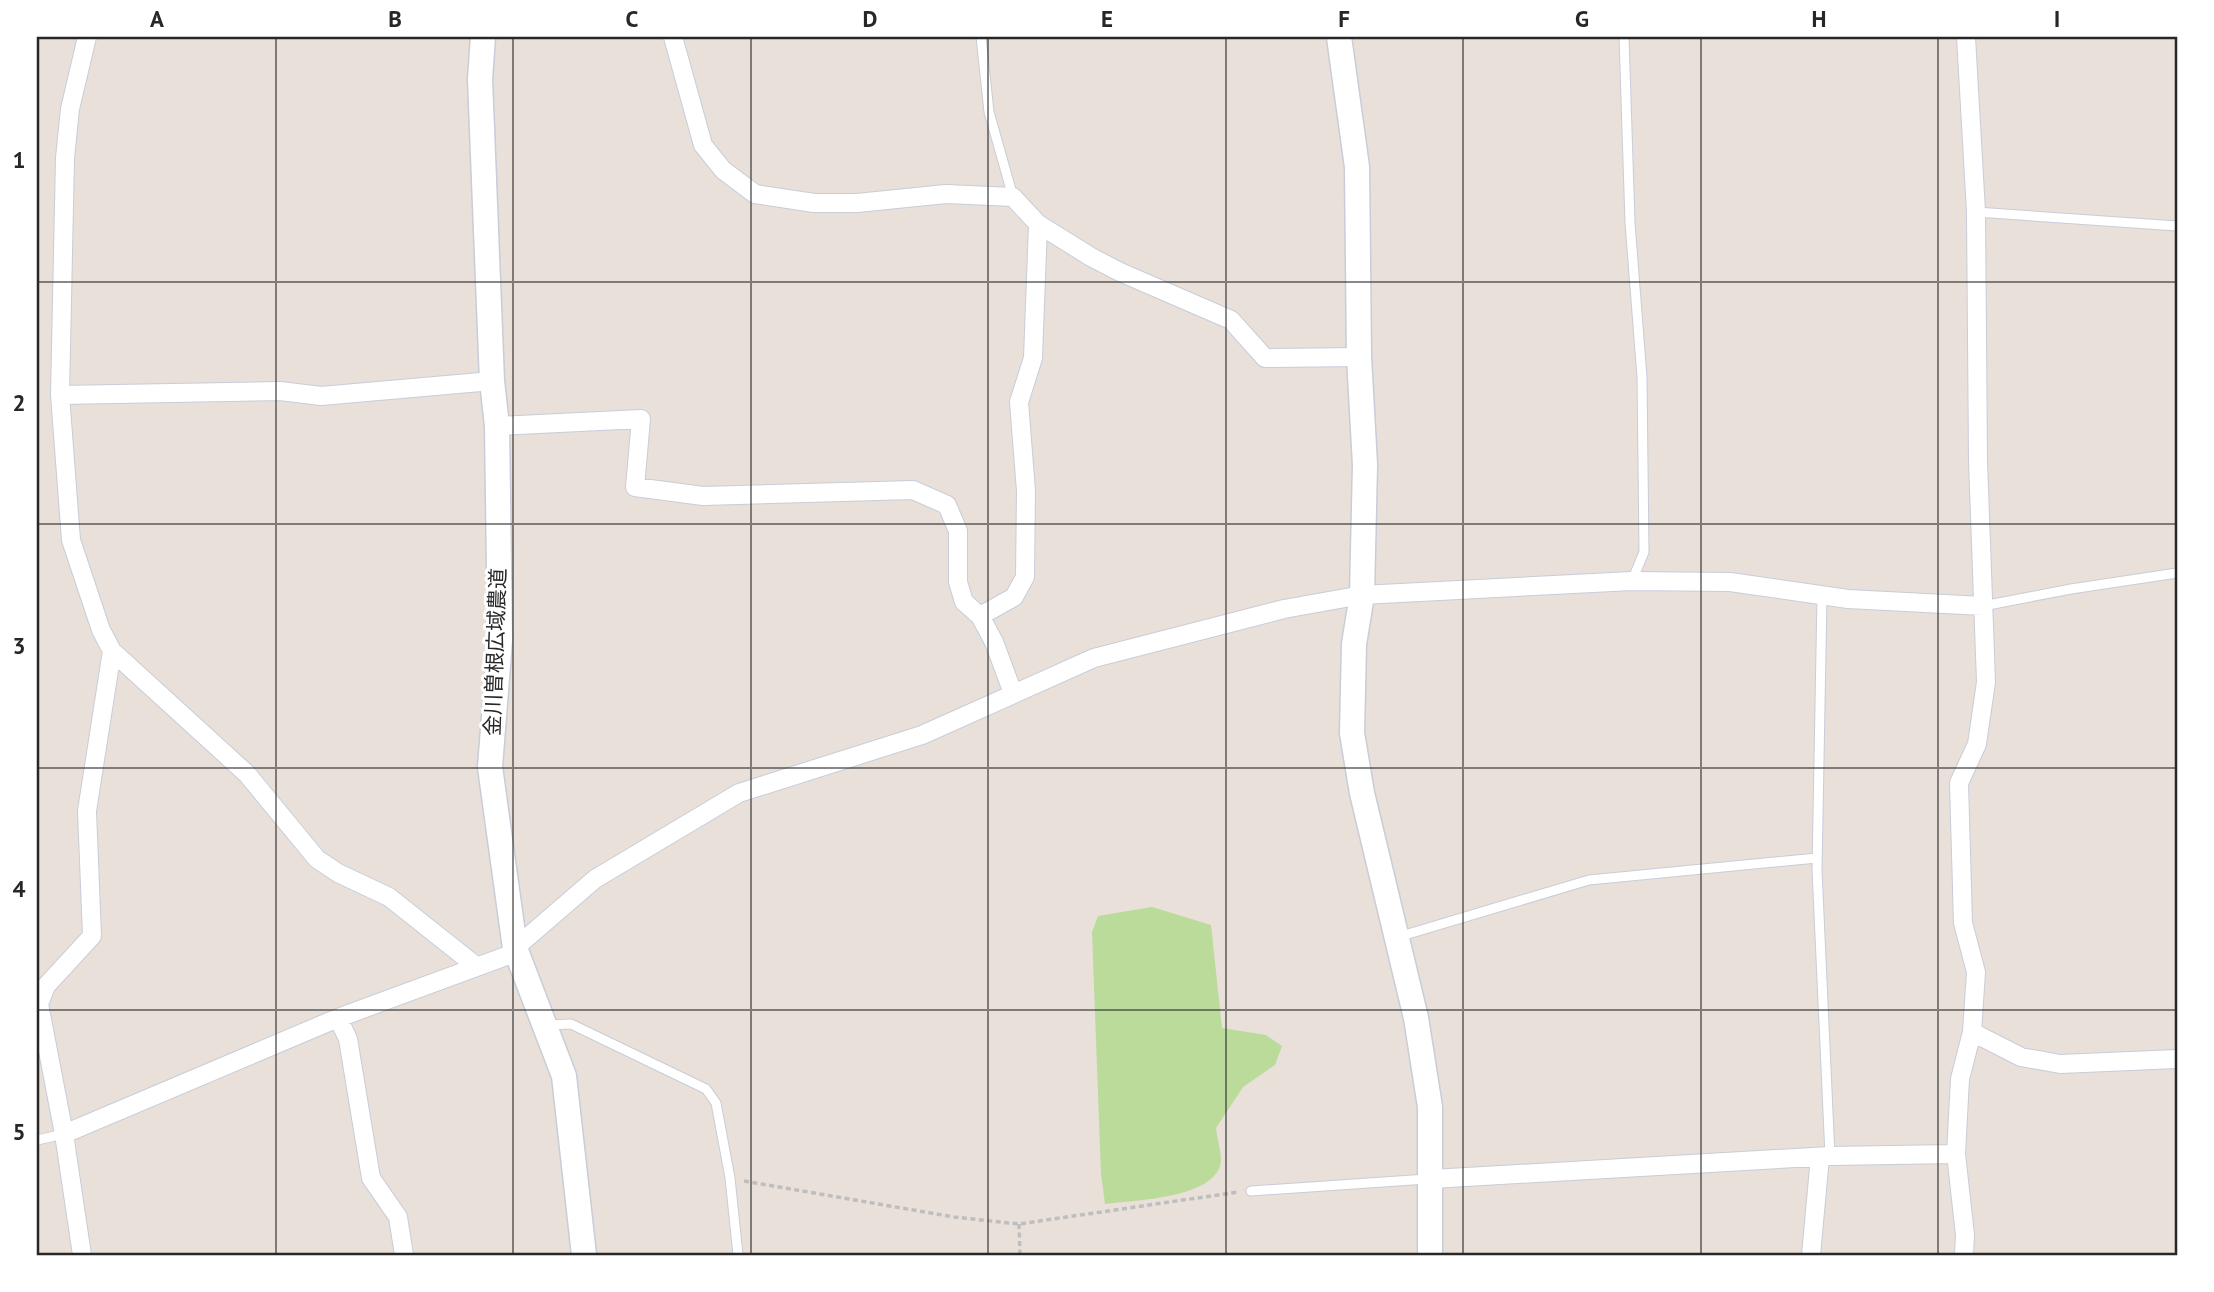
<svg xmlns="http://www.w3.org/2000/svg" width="2214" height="1292" viewBox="0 0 2214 1292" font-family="'PT Sans','Noto Sans JP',sans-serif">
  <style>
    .green { fill: #badb9a }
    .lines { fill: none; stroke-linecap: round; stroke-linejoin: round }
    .lane-casing { stroke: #c8cdd8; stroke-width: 11 }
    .street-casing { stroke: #c8cdd8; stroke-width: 20 }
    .secondary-casing { stroke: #c8cdd8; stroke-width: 27 }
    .path { stroke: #bebebe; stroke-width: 3.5; stroke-dasharray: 5 3.5; stroke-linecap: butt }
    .lane { stroke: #fff; stroke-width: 9 }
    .street { stroke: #fff; stroke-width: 18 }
    .secondary { stroke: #fff; stroke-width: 24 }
    .grid { fill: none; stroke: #272727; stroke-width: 2; stroke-opacity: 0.55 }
    .labels { text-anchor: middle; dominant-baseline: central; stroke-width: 6; stroke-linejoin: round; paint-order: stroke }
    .street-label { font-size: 21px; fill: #272727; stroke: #fff }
    .neatline { fill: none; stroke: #272727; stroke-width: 2.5 }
    .grid-label { font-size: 23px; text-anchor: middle; font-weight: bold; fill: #272727 }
  </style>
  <rect width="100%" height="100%" fill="#e8e0d9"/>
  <path class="green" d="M1152,907l59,18 11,103 44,7 16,11 -7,19 -32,22 -27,41c1,10 5,23 5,33 -4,38 -88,39 -116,43l-4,-30 -9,-242 6,-16z"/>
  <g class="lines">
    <g class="lane-casing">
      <path id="lane" d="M981,37l8,75 24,85
        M1624,37l6,186 12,154 2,175 -12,29
        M1976,212l201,14
        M1822,596l-5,274 13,286
        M1983,606l88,-17 106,-16
        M1398,937l191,-57 228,-22
        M548,1025l23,-1 135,65 10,14 14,75 8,77
        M37,1140l27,-6
        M1251,1191l176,-12"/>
    </g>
    <g class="street-casing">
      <path id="street" d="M673,37l30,108 20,25 32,24 59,9h43l89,-9 67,3 25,27 53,33 29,15 111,48 34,38 94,-1
        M60,395l220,-4 41,5 171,-15
        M497,426l144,-7 -6,68 68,9 210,-6 34,15 11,26v51l6,20 16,14 14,26 19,51
        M980,616l34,-19 11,-20 1,-86 -7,-89 14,-44 5,-134
        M112,651l135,123 70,85 21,14 51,24 87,69
        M515,948l80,-69 144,-86 183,-58 172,-77 190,-49 78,-14 270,-14 98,1 118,17 135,7
        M338,1018l10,21 23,139 27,39 6,38
        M1972,1032l49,25 39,7 117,-5
        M64,1134l274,-116 179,-66
        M1432,1179l398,-23 126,-2
        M82,1255l-18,-121 -25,-130 7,-18 46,-50 -5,-125 25,-160 -11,-21 -30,-90 -11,-145 5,-237 5,-49 17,-72
        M1811,1255l9,-98
        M1964,1255l1,-20 -9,-81 4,-75 12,-47 4,-60 -13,-49 -4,-140 18,-39 9,-62 -8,-221 -2,-249 -10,-175"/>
    </g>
    <g class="secondary-casing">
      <path id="secondary" d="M483,37l-3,42 12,302 5,45 3,214 -10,127 25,181 49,128 20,179
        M1339,37l18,130 2,190 6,108 -3,130 -8,49 -2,89 10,60 54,225 14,89v148"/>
    </g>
    <path class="path" d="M744,1181l210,36 65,7 219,-32
      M1019,1224l1,31"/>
    <use href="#lane" class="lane"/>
    <use href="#street" class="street"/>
    <use href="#secondary" class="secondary"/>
  </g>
  <path class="grid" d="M276,37v1218M513,37v1218M751,37v1218M988,37v1218M1226,37v1218M1463,37v1218M1701,37v1218M1938,37v1218M37,282h2140M37,524h2140M37,768h2140M37,1010h2140"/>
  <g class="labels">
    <g class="street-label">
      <text transform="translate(495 652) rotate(-88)">金川曽根広域農道</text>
    </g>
  </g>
  <rect width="2214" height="1292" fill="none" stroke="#ffffff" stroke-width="77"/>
  <rect x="38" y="38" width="2138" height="1216" class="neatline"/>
  <g class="grid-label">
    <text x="157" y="27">A</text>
    <text x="395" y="27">B</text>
    <text x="632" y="27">C</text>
    <text x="870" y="27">D</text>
    <text x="1107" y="27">E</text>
    <text x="1344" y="27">F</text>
    <text x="1582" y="27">G</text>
    <text x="1819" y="27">H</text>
    <text x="2057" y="27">I</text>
    <text x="19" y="168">1</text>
    <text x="19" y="411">2</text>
    <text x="19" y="654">3</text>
    <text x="19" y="897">4</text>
    <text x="19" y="1140">5</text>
  </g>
</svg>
